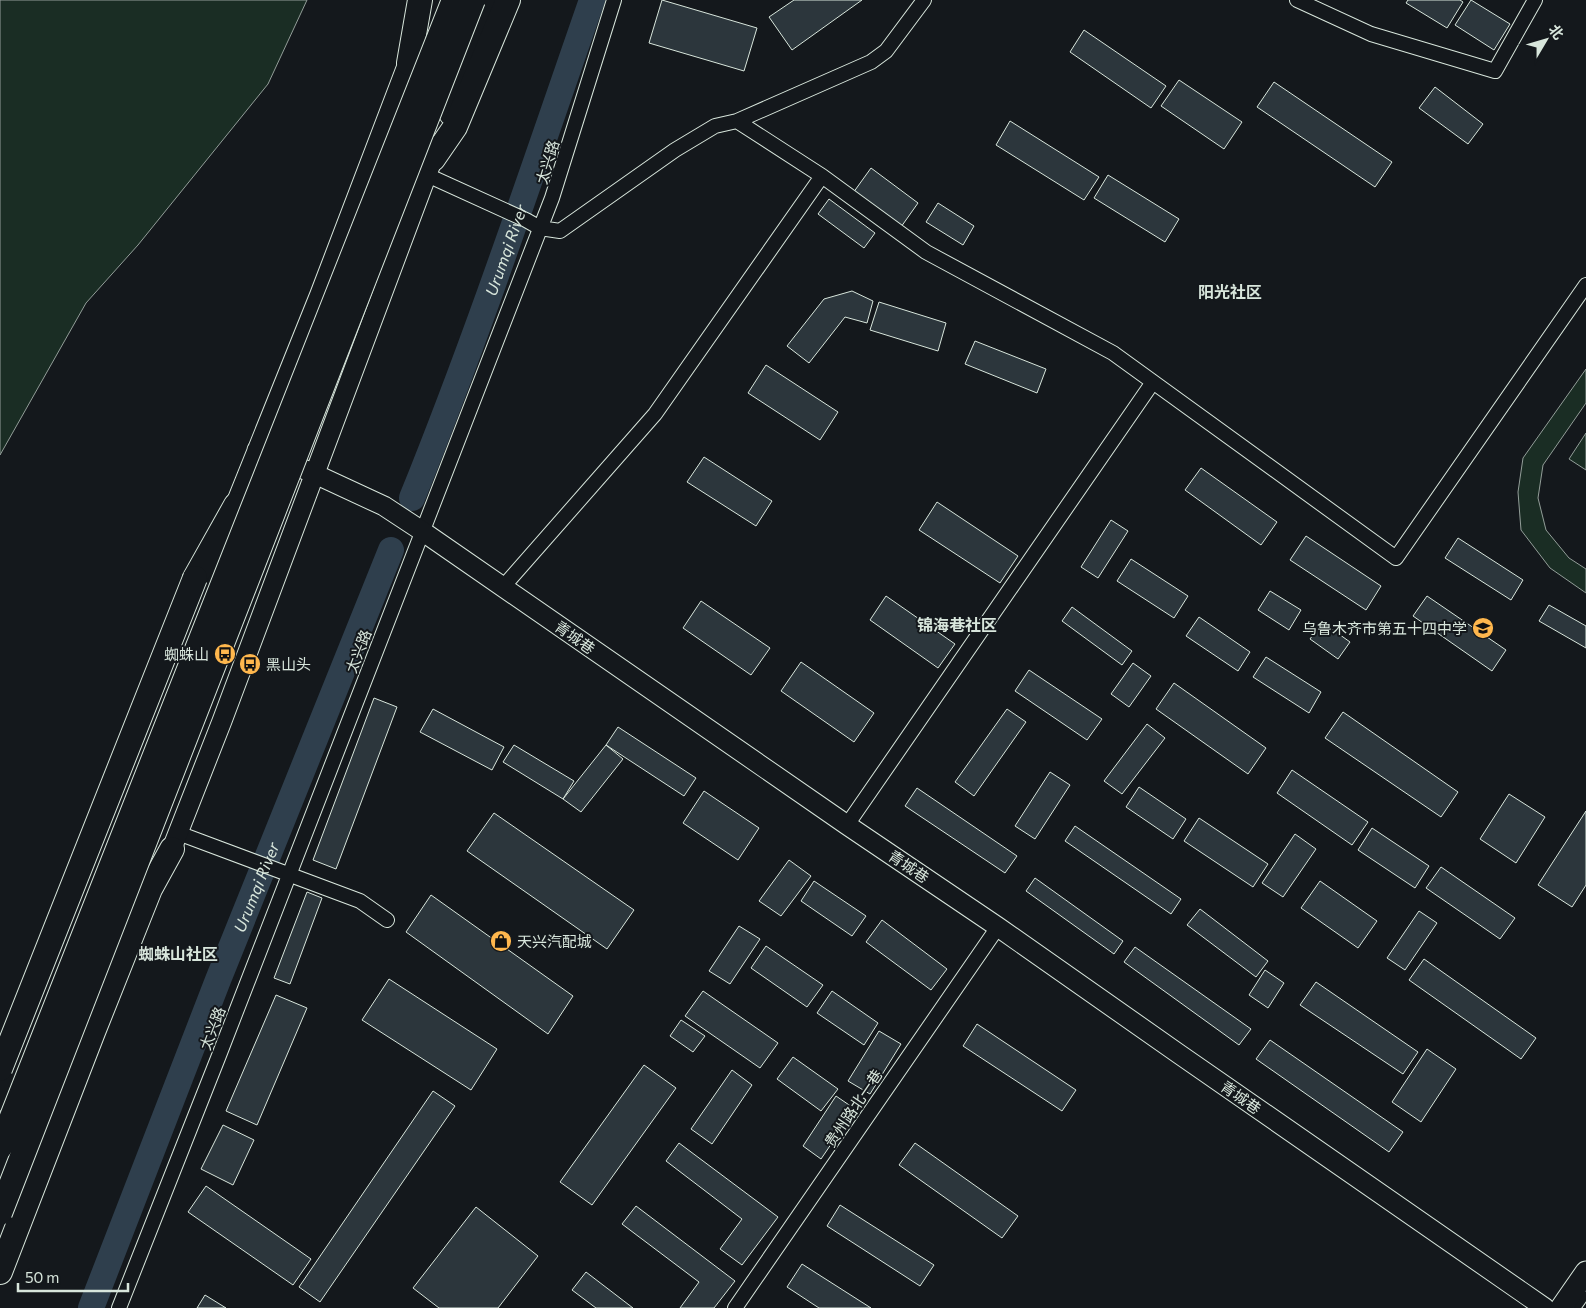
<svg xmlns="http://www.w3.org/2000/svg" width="1586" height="1308" viewBox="0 0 1586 1308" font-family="Commissioner,'Noto Sans SC',sans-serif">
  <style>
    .green { fill: #1a2d24; stroke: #939e99 }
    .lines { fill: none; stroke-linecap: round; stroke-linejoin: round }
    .river { stroke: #2f3f4d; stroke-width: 26 }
    .building { fill: #2c363c; stroke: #d8e6dc }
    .lane-casing { stroke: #d8e6dc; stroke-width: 9 }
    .street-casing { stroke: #d8e6dc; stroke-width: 16 }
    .secondary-casing { stroke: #d8e6dc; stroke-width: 21 }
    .primary-casing { stroke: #d8e6dc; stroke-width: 23 }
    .highway-casing { stroke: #d8e6dc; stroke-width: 26 }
    .lane { stroke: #14181c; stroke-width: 7 }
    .street { stroke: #14181c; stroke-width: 14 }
    .secondary { stroke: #14181c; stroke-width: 19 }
    .primary { stroke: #14181c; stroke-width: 21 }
    .highway { stroke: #14181c; stroke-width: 24 }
    .highway-bridge-casing { stroke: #d8e6dc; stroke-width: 26; stroke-linecap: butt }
    .highway-bridge { stroke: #14181c; stroke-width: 24 }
    .labels { text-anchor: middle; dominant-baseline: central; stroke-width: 4; stroke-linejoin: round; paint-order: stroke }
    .street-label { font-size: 15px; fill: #d8e6dc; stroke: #14181c }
    .poi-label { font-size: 15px; fill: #d8e6dc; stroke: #14181c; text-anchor: end }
    .water-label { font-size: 16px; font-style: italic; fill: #d8e6dc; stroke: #14181c }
    .neighbourhood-label { font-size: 16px; font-weight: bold; fill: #d8e6dc; stroke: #14181c }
  </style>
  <rect width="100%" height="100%" fill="#14181c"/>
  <path class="green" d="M0,0h307l-39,84 -130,161 -52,58 -86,152z
    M1586,369v34l-43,62 -5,33 8,32 23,28 17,11v24l-36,-25 -29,-38 -3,-38 5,-34z
    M1586,433v37l-17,-11z"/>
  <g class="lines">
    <g class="river">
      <path id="s1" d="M412,498c66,-163 122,-331 180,-498"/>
      <path id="s2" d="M91,1308l127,-328 173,-430"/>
    </g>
  </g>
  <path class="building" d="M662,0l95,28 -13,43 -95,-28z
    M794,0h68l-70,50 -23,-33z
    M1408,0h52l3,2 -16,26 -41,-25z
    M1471,0l39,24 -16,26 -39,-25z
    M1084,30l82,56 -15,22 -81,-56z
    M1179,80l63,42 -18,27 -63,-43z
    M1274,82l118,80 -17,25 -118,-80z
    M1435,87l48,37 -15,20 -49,-36z
    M1010,121l89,56 -15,23 -88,-55z
    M871,168l47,35 -17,24 -48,-34z
    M1108,175l71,44 -14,23 -71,-44z
    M829,199l46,34 -11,15 -46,-34z
    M938,203l36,23 -11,19 -37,-23z
    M852,291l21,10 -6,22 -22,-6 -36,46 -22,-17 37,-47z
    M879,302l67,21 -8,28 -68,-21z
    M975,341l71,28 -9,24 -72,-29z
    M766,365l72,47 -18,28 -72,-47z
    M704,457l68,44 -16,25 -69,-44z
    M1201,468l76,54 -16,23 -76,-55z
    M937,502l81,54 -18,27 -81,-53z
    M1111,520l17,11 -30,47 -17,-11z
    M1306,536l75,50 -15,24 -76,-50z
    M1458,538l65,42 -12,20 -66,-42z
    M1131,559l57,37 -14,22 -57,-37z
    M1270,591l31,19 -12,20 -31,-20z
    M886,596l69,48 -17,24 -68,-48z
    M1427,596l79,54 -14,21 -79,-55z
    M701,601l69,47 -19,27 -68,-47z
    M1549,605l37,21v22l-47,-27z
    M1072,607l60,44 -10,14 -60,-44z
    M1199,617l51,35 -12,19 -52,-35z
    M1322,622l28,20 -12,17 -28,-20z
    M1266,657l55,35 -12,21 -56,-36z
    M801,662l73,51 -20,29 -73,-51z
    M1133,663l18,13 -22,31 -18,-13z
    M1029,670l73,49 -15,21 -72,-49z
    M1174,683l92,65 -18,26 -92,-65z
    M374,698l23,9 -61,162 -23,-9z
    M433,709l71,38 -12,23 -72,-38z
    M1007,709l19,13 -52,74 -19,-14z
    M1343,712l115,80 -17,25 -116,-79z
    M1147,724l18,14 -43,56 -18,-13z
    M618,727l78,51 -12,18 -78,-51z
    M514,745l60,36 -11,18 -60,-37z
    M606,745l17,14 -42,53 -18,-13z
    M1292,770l76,52 -16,23 -75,-52z
    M1050,772l20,13 -35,54 -20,-13z
    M1139,787l47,32 -13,20 -47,-32z
    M917,788l100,68 -12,17 -100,-67z
    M704,791l55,37 -21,32 -55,-37z
    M1509,794l36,23 -29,46 -36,-24z
    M1586,811v74l-14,22 -34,-22z
    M494,813l140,97 -27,39 -140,-98z
    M1199,818l69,46 -15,23 -69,-46z
    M1075,826l106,73 -10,15 -106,-73z
    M1372,828l57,38 -14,22 -57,-38z
    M1295,834l21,15 -33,48 -21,-14z
    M789,860l22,16 -30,40 -22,-15z
    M1441,867l74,51 -15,21 -74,-51z
    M1035,878l88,63 -9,13 -88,-63z
    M814,881l52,35 -14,20 -51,-35z
    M1320,881l57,40 -19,27 -57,-40z
    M307,892l15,6 -32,86 -16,-6z
    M431,895l142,101 -25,38 -142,-102z
    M1200,909l68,52 -12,16 -69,-52z
    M1419,911l18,12 -32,47 -18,-12z
    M882,920l65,49 -16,21 -65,-48z
    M739,926l21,13 -30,45 -21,-13z
    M766,946l57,39 -16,22 -56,-39z
    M1135,947l116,82 -12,16 -115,-83z
    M1424,959l112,79 -15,21 -112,-79z
    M1265,970l19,13 -16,25 -19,-13z
    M389,979l108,70 -26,41 -109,-70z
    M1316,982l102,70 -15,22 -103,-69z
    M703,991l75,52 -18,25 -75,-52z
    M832,991l46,32 -14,22 -47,-32z
    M276,995l31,13 -50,117 -31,-14z
    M681,1020l24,16 -12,16 -23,-16z
    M977,1024l99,66 -14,21 -99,-65z
    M879,1031l22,13 -31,50 -22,-13z
    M1270,1040l133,92 -14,20 -133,-93z
    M1427,1049l29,20 -35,53 -29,-20z
    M793,1057l45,32 -17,22 -44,-32z
    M644,1065l32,23 -84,117 -32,-23z
    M732,1070l20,15 -40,59 -21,-15z
    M433,1091l22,15 -135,196 -21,-15z
    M836,1096l19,13 -34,50 -18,-13z
    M223,1125l31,15 -21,45 -32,-16z
    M679,1143l99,74 -36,48 -22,-16 22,-30 -76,-58z
    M915,1143l103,73 -16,22 -103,-73z
    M206,1186l105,73 -18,26 -105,-73z
    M840,1205l94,60 -14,21 -93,-60z
    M636,1206l99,75 -21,27h-34l19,-26 -77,-58z
    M476,1207l62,49 -40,52h-59l-26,-20z
    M802,1264l69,44h-52l-32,-21z
    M586,1272l47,36h-37l-24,-18z
    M205,1295l21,13h-29z"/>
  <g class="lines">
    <g class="lane-casing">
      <path id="lane" d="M1577,1308l9,-13"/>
    </g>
    <g class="street-casing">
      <path id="street" d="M1297,0l74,34 124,37 40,-71
        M737,121l85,55 104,76 187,101 283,205 190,-273
        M427,175l99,45 14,8 20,3 115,-81 40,-24 22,-5 134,-59 15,-11 38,-51
        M503,587l152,-173 167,-238
        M847,825l306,-443
        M178,833l182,68 27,19
        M119,1308l99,-250 334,-860 62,-198
        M735,1308l263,-381"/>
    </g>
    <g class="secondary-casing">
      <path id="secondary" d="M449,115l40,-115
        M257,450l58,24 69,32 38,25 425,294 151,102 181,127 366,254
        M230,518l90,-224 93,-244
        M167,861l55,-140 216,-576
        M0,1101l151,-376 62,-160"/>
    </g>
    <g class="primary-casing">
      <path id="primary" d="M1561,1308l25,-36"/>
    </g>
    <g class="highway-casing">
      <path id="highway" d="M409,63l11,-63
        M433,159l22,-32 53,-127
        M195,578l41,-73
        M0,1272l93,-240 57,-143 22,-40"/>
    </g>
    <use href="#lane" class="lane"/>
    <use href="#street" class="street"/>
    <use href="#secondary" class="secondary"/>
    <use href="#primary" class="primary"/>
    <use href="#highway" class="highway"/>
    <g class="highway-bridge-casing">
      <path id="highway-bridge" d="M0,1069l195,-491
        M0,1147l454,-1147
        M0,1213l473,-1213"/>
    </g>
    <use href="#highway-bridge" class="highway-bridge"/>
  </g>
  <defs>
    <g id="school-disc" transform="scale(1.125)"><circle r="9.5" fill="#ffb74d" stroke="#14181c"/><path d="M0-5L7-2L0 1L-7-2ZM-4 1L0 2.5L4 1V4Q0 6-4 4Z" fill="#111"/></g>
    <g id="bus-disc" transform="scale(1.125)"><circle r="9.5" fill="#ffb74d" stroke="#14181c"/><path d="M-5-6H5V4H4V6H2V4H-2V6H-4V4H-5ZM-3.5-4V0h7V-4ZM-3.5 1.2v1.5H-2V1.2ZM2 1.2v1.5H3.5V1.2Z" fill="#111"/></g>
    <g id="shop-disc" transform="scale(1.125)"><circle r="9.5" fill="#ffb74d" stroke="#14181c"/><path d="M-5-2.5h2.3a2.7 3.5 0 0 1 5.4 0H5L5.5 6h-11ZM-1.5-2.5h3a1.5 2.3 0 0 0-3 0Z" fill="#111"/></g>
  </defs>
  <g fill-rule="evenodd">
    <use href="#school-disc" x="1483" y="628"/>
    <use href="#bus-disc" x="225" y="654"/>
    <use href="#bus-disc" x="250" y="664"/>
    <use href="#shop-disc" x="501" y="941"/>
  </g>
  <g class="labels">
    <g class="street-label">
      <text transform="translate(547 162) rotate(-73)">太兴路</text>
      <text transform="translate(575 637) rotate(35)">青城巷</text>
      <text transform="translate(358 651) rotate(-69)">太兴路</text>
      <text transform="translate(909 866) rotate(34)">青城巷</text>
      <text transform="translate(212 1028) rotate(-69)">太兴路</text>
      <text transform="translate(1241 1097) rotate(35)">青城巷</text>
      <text transform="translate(853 1108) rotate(-56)">贵州路北一巷</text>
    </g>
    <g class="poi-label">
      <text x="1467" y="628">乌鲁木齐市第五十四中学</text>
      <text x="209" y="654">蜘蛛山</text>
      <text x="266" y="664" text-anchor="start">黑山头</text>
      <text x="517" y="941" text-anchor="start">天兴汽配城</text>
    </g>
    <g class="water-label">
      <text stroke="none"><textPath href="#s1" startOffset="265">Urumqi River</textPath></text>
      <text stroke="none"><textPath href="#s2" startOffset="452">Urumqi River</textPath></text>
    </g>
    <g class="neighbourhood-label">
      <text x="1230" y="291">阳光社区</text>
      <text x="957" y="624">锦海巷社区</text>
      <text x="178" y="953">蜘蛛山社区</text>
    </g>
  </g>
  <g transform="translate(1546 40) rotate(52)" stroke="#14181c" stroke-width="4" paint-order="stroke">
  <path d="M0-4L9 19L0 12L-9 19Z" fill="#d8e6dc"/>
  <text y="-8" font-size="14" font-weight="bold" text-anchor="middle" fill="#d8e6dc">北</text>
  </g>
  <path d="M18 1283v8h110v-8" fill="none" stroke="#d8e6dc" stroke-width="2.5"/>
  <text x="25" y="1283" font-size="15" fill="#d8e6dc" stroke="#14181c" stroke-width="4" paint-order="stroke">50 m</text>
</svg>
